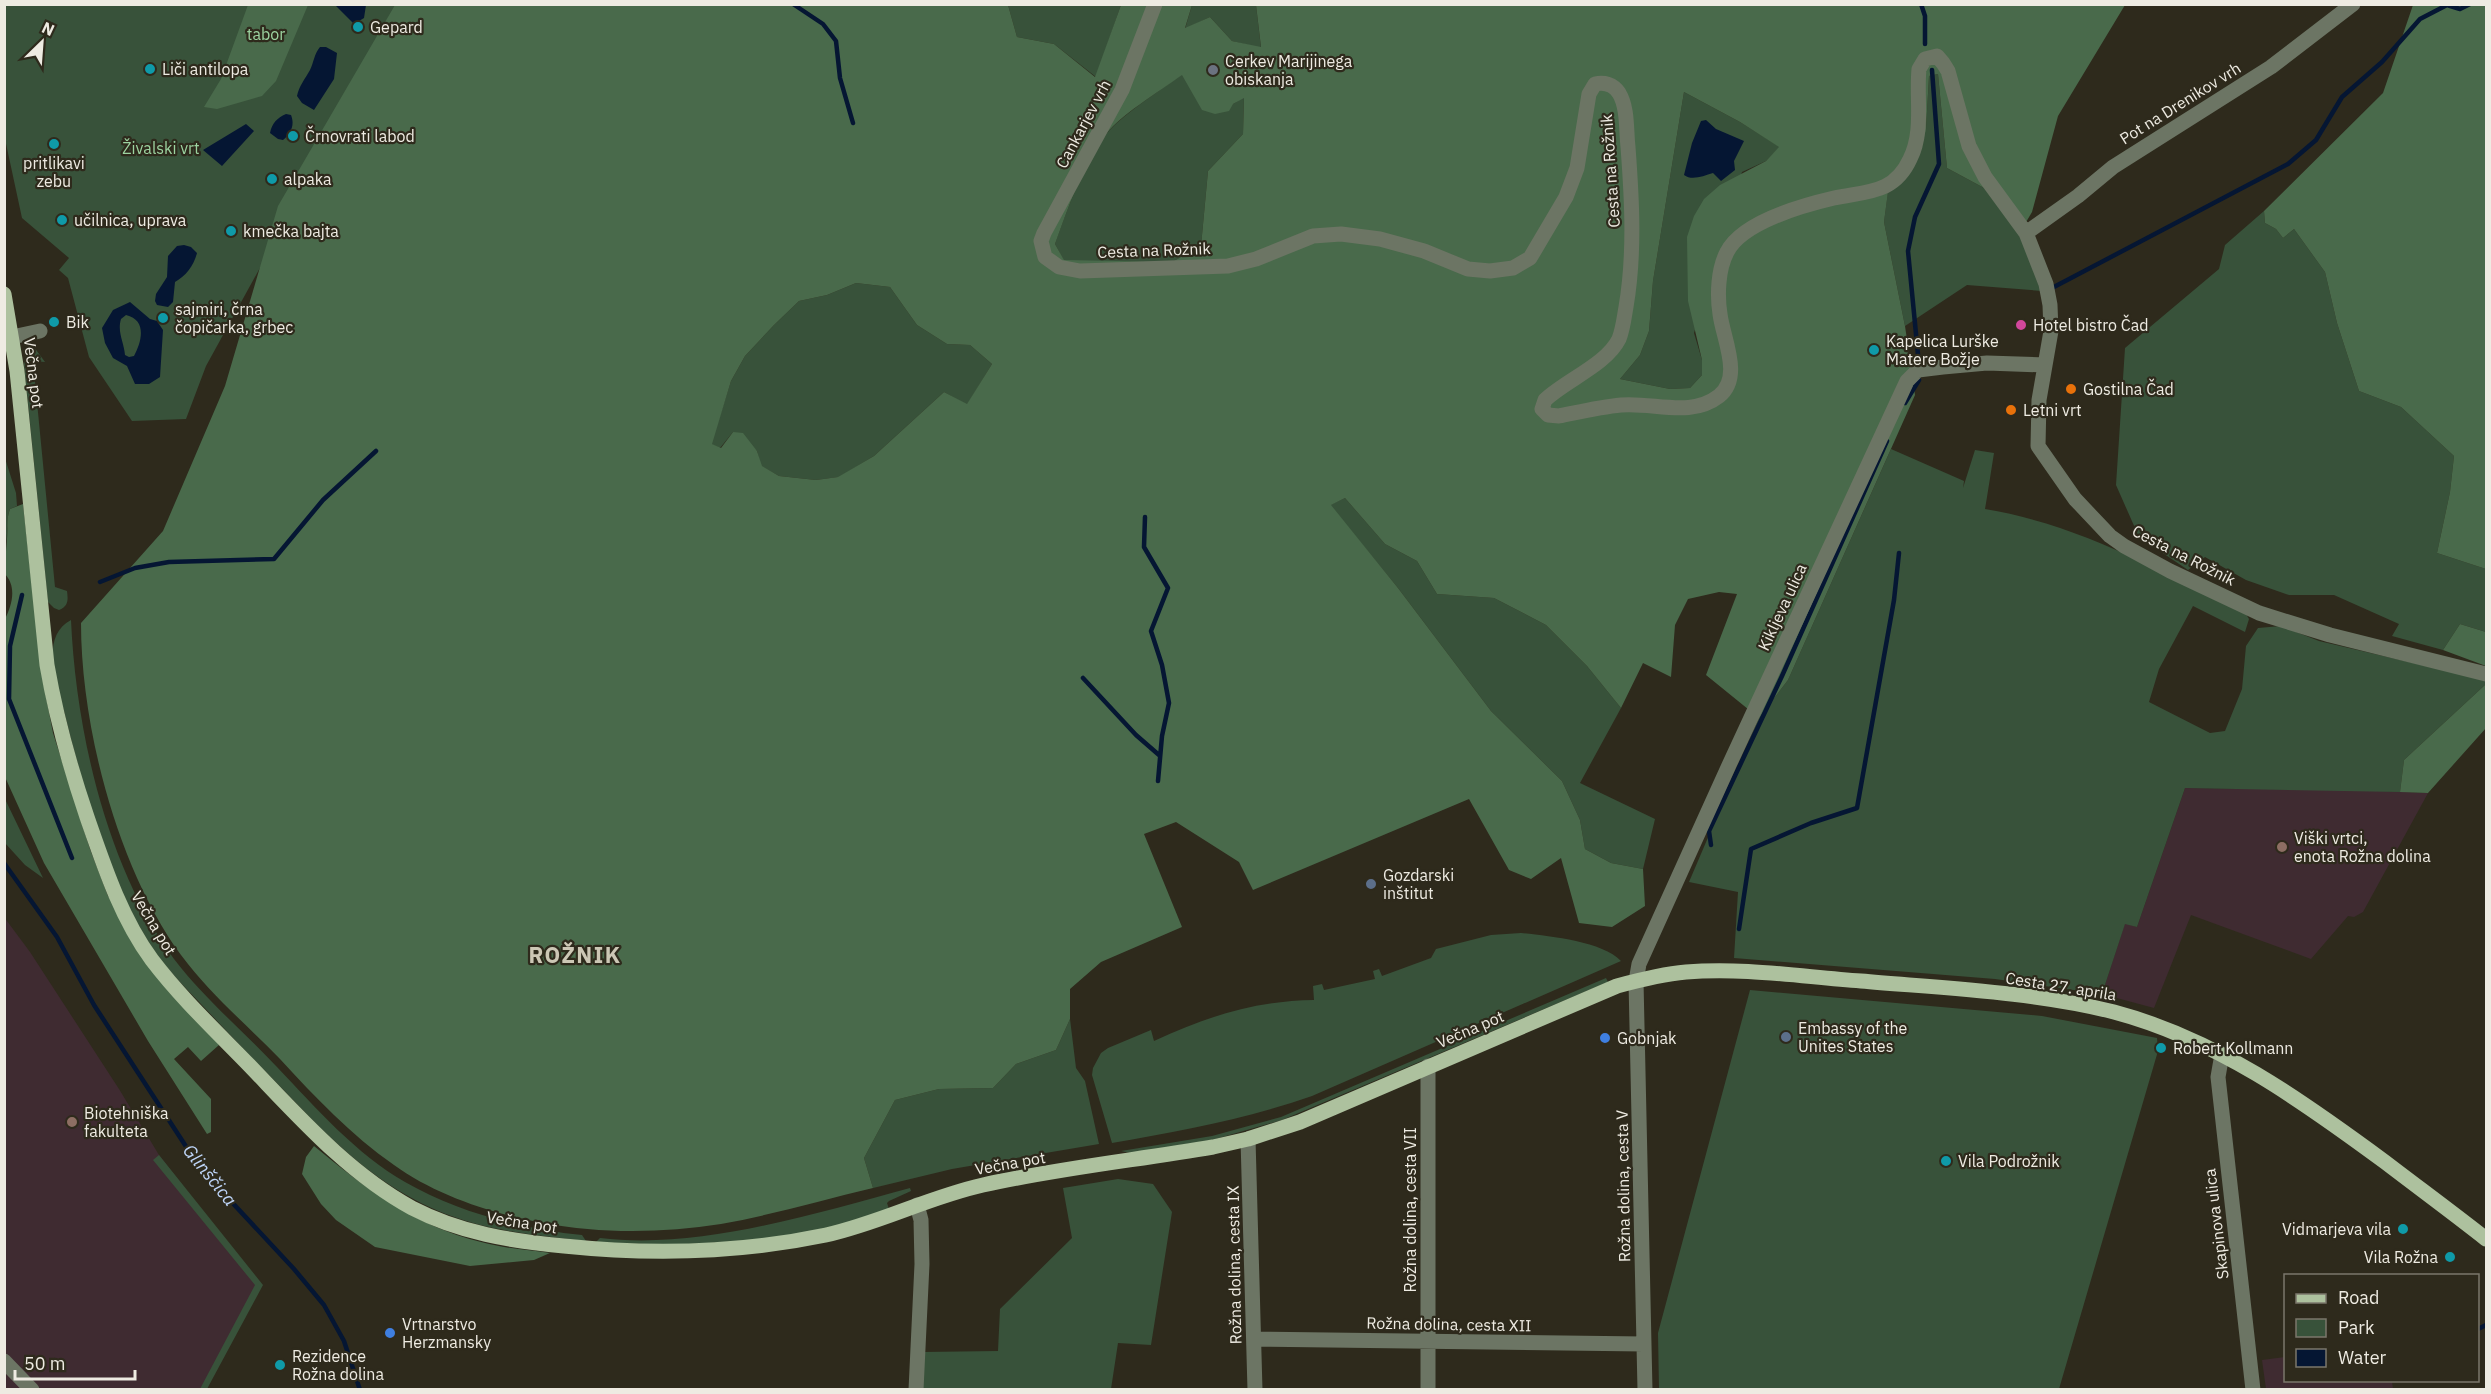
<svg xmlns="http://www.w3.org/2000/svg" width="2491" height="1394" viewBox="0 0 2491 1394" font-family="'IBM Plex Sans',sans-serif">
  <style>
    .education { fill: #3f2b31 }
    .green { fill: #38523a }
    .forest { fill: #496a4b; fill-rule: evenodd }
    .water { fill: #051633; fill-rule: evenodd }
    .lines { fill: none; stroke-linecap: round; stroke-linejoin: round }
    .stream { stroke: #051633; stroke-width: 4.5 }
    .minor { stroke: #6c7564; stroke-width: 15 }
    .major { stroke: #adc19e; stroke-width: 15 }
    .culture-dot { fill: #0f9aa8; stroke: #2e2a1c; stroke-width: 2 }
    .worship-dot { fill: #6b7280; stroke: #2e2a1c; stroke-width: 2 }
    .hotel-dot { fill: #d1479c; stroke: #2e2a1c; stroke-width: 2 }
    .food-dot { fill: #e8710a; stroke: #2e2a1c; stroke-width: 2 }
    .education-dot { fill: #8d6e63; stroke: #2e2a1c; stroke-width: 2 }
    .service-dot { fill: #5c6f8a; stroke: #2e2a1c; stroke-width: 2 }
    .shop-dot { fill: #3f7fe0; stroke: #2e2a1c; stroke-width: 2 }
    .labels { text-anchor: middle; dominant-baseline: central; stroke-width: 4.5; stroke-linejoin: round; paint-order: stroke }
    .poi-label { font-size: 16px; fill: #eeebe2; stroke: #2e2a1c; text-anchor: start }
    .park-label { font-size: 16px; fill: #9cd3a0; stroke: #2e2a1c }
    .street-label { font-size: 16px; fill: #eeebe2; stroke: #2e2a1c }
    .water-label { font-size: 18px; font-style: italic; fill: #bed5f8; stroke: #2e2a1c }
    .district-label { font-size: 22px; font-weight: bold; letter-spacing: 1.5px; fill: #ccc7b5; stroke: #2e2a1c }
  </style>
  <rect width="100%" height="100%" fill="#2e2a1c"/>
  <path class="education" d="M2185,788l172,2 71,3 -65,119 -9,5 -6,-1 -37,43 -120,-44 -37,93 -52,-14 23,-71 12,4z
    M4,917l26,35 89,137 40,66 101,129 -56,105h-199z
    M2285,1357l1,23 106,1 1,8h-127l-4,-29z"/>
  <path class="green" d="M4,5h413l-41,52 -170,309 -20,53 -54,2 -43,-64 -21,-79 -9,-8 10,-12 -47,-40 -17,-79z
    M1008,5h113l-25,72 -42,-33 -37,-7z
    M1192,5h64l5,43 -29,-7 -22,-24 -25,12z
    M1182,74l51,30 11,-7 -1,37 -35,37 -7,75 -29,16 -108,-1 -9,-17c12,-34 27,-76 48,-106 15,-21 57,-47 79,-64z
    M1938,74l9,94 52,28 20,38 23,57 -75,-6 -62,41 -21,-104 4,-31 38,-62 3,-53z
    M1684,92l56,30 40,25 -14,14 -24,11 -48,161 8,27v15l-12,13 -20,1 -50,-10 20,-24 9,-24 4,-50z
    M2264,211l1,12 11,6 7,9 11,-9 31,43 12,51 22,68 42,16 53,49 -4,36 -13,61 49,16v63l-26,-8 -17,26 -51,-14 7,-12 -65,-29h-45l-43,-15 -41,-23 -17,13 -49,-33 -23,-52 9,-137 94,-79 6,-24z
    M856,283l34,4 27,38 30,19 23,1 22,19 -25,41 -23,-13 -70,64 -35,21 -23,3 -37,-4 -18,-10 -4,-15 -24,-19 -13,16 -9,-4 20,-63 14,-25 29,-31 25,-24 28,-6z
    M34,347l11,15 -12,-1 22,226 12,4c1,8 2,15 -8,19l-5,-2 -6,-6 -24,-238 2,-10z
    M1891,449l73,32 -1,7 12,-38 19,3 -7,44 -25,-5 25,5 -2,12c96,16 176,62 261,105l3,5 -4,13 -52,-26 -34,63 -10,33 61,31 15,-2 17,-42 4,-43 12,-18 23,-2 38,15 167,39v4l-82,76 -4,32 -215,-4 -48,139 -12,-3 -23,70 -107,-15 -261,-21 4,-66 -49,-10 70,-164 29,-38z
    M4,455l12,38 1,13 -7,3c-5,13 -1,28 -5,36z
    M1345,498l40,46 32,17 20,33 57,4 52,27 41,41 34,42 -41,75 75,36 -12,50 -32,-6 -26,-14 -5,-29 -18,-39 -71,-70 -93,-123 -68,-83z
    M71,620c5,112 36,248 103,339 30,39 69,72 103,108 39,41 79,87 128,115 52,30 117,47 177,53l4,6c-80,-9 -136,-14 -205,-62 -42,-29 -77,-68 -112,-104 -24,-24 -46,-48 -69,-72 -16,-17 -32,-33 -45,-51 -45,-66 -72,-164 -91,-241 -7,-27 -25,-74 7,-91z
    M5,799l38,79 -18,-13 -20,-22z
    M1521,933c27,3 81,8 100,28l-309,135c-66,23 -132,35 -200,47l-20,-68 1,-7 8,-15 7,-5 43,-18 3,11c54,-25 101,-40 160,-41l-1,-14 9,-2 2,6 51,-11 -2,-8 6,-2 3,7 49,-18 5,-9 55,-14z
    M1606,978l2,4 -326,138 -70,20 -82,13 -9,-2 91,-15 69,-19z
    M1750,990l292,26 115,22 1,13 -99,338h-400l-1,-56z
    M1070,1019l6,49 9,13 14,63 -147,25 -79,19 -9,-30 31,-58 44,-11 54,-1 23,-24 40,-14z
    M159,1155l104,130 -56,104h-7l55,-104 -102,-125z
    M1118,1179l35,5 19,28 -21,133 -33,-2 -7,46 -190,1 2,-38 75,-1 2,-42 72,-71 -9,-50z
    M910,1188l1,3 -22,10 -2,2 2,6c-86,34 -201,39 -293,33l4,-4c99,12 214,-24 310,-50z"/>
  <path class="forest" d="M248,5h60l-32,76 -14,15 -45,13 -13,-2 17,-28z
    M395,5h613l9,32 37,7 41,33 26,-72h71l-7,23 25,-11 22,24 29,6 -5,-42h869l-67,111 -26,96 -13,22 -20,-38 -52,-28 -9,-94 -9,2 -3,53 -6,25 -32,38 -4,30 21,104 10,69 -127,285 -29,38 -53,-43 31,-81 -18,-2 -31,7 -13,26 -4,52 -28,-14 -22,45 -34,-42 -41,-41 -52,-27 -57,-4 -20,-33 -32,-17 -40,-46 -14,7 67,83 93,123 71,70 18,39 5,29 26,14 32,6 2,37 -33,21 -33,-4 -18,-65 -30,21 -22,-9 -40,-71 -216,91 -14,-28 -63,-40 -32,12 38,93 -81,35 -31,27v30l-14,31 -40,14 -23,24 -54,1 -44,11 -31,58 9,30c-51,12 -101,27 -152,36 -58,9 -119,10 -178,-1 -50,-9 -108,-28 -149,-58 -43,-30 -79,-68 -114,-106 -33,-34 -71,-66 -99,-104 -63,-86 -100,-227 -100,-332l82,-92 62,-145 53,-180zM1182,75l20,35 13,4 14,-3 4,-7 11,-6 -1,36 -35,37 -7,75 -29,16 -108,-2 -9,-16c13,-36 26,-74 48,-106 14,-21 57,-47 79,-63zM1684,92l56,30 39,25 -13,14 -46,24 -16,14 -10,17 -7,21 1,64 14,59v15l-12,13 -20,1 -50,-10 20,-24 9,-24 4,-50zM856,283l34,4 27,38 30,19 23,1 22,19 -25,40 -23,-12 -70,64 -36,21 -22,3 -37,-4 -17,-10 -5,-15 -14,-18 -10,-1 -12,16 -9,-4 19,-63 14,-25 29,-31 25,-24 28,-6z
    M2413,5h73v564l-49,-16 13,-61 4,-36 -53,-49 -42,-16 -22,-68 -12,-51 -31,-43 -11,9 -7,-9 -11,-6 -1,-12 119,-118z
    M23,504l19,172 11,57 37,116 18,47 111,149 -18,16 -13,-14 -14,12 37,40v33l-4,2 -59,-93 -104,-178 -39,-86v-158c7,-14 12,-32 0,-45 0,-12 1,-24 2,-35 1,-12 -1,-19 3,-30z
    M2460,624l26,8v34l-43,-16z
    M2486,684v44l-58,65 -28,-1 4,-32z
    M314,1146c51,42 101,80 167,96 22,6 46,8 69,11l-16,7 -64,6 -95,-19 -39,-27 -15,-16 -19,-30 4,-17z"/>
  <path class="water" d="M335,5h31l-2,13 -10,6z
    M320,47h6l11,6 -3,26 -20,31 -12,-7 -5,-7c2,-10 8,-17 13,-26 4,-8 4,-16 10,-23z
    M286,114l5,1c4,10 0,18 -8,25l-5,-1 -8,-6c2,-10 7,-15 16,-19z
    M1706,120l10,9 28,12 -10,20 1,9 -14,11 -8,-8c-10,3 -21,8 -29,2l8,-32 9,-22z
    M246,124l8,7 -32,35 -19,-16z
    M184,245l7,2 6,6c-3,12 -11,23 -22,29l-2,20 -5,5 -11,-2 -2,-4 1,-7 11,-17 1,-21 9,-10z
    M130,302l20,17 7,2 6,9 -3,47 -11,7h-14l-8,-18 -14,-8 -8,-15 -3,-15 11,-18zM126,315c21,5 16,26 8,41l-5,1 -4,-2c-1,-13 -8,-23 -4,-36z"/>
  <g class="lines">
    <path class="stream" d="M793,4l30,20 13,17 4,37 13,45
      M1921,4l4,12v28
      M2052,288l236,-124 28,-24 26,-43 40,-35 38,-43 27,-14 13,4 10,-5
      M1919,365l-11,-114 7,-34 24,-53 -7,-94
      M1905,403l14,-23
      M1145,517l-1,30 24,41 -17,43 11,34 7,38 -7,33 -4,45
      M100,582l35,-14 34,-6 105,-3 49,-59 53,-49
      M22,595l-12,51 -1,53 63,159
      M1083,678l53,57 23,20
      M1711,845l-2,-14 73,-155 105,-235
      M4,863l53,74 37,68 106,163 94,101 30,36 20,36 16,49
      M1739,929l12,-80 60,-26 46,-15 37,-208 5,-47
      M2478,1329l8,-4"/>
    <path class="minor" d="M1155,4l-33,86 -78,143 -3,8 4,16 14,10 21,4 148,-5 28,-7 57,-23 28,-2 39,5 44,12 44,18 22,2 23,-3 17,-10 36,-61 11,-29 12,-74 6,-10c9,-2 18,0 24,9 9,15 7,37 9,54 4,53 7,107 -2,160 -2,11 -3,22 -7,32 -13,26 -53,41 -74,61l-3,9 6,6 11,1c20,-4 41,-9 62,-11 33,-3 70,13 98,-9 24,-19 4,-57 1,-82 -3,-19 -2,-45 7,-62 15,-30 77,-47 107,-54 33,-7 60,-4 76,-39 14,-28 6,-60 9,-90l6,-10 12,-3 6,7 5,8 21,75 16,31 41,56 20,51 4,21 1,26 -12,69 -1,46 37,53 35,37 14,10 46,25 89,42 71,22 156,39
      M2026,233l52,-37 35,-29 158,-100 82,-63
      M12,337l28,-6
      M2222,1054l-4,23 35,313
      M1428,1066v324
      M1248,1139l7,251
      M1254,1339l390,5
      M4,1361l28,29
      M916,1390l6,-126 -1,-44 -4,-15
      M1645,1390l-9,-409 3,-17 91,-201 177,-382 11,-11 25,-3 44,-4 58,2"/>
    <path class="major" d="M4,294l13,77 30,294c9,52 23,102 40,152 17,49 34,101 65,143 29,38 64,71 97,105 50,52 99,108 163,143 48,25 99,33 152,38 87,9 176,7 262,-11 54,-12 103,-38 157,-50 76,-17 154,-25 230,-38l35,-8 52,-17 317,-136c22,-6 46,-12 69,-14 57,-5 117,5 175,9 80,7 175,11 253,31 102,27 187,88 271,150 34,26 68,51 101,77"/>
  </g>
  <g class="culture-dot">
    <circle cx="358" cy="27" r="6"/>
    <circle cx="150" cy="69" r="6"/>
    <circle cx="293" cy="136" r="6"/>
    <circle cx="54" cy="144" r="6"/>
    <circle cx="272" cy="179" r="6"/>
    <circle cx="62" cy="220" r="6"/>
    <circle cx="231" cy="231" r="6"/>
    <circle cx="163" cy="318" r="6"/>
    <circle cx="54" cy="322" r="6"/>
    <circle cx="1874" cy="350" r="6"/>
    <circle cx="2161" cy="1048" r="6"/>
    <circle cx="1946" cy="1161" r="6"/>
    <circle cx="2403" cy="1229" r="6"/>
    <circle cx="2450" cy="1257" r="6"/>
    <circle cx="280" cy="1365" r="6"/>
  </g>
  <circle class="worship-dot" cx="1213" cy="70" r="6"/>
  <circle class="hotel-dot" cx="2021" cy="325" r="6"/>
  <g class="food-dot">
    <circle cx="2071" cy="389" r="6"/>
    <circle cx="2011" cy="410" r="6"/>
  </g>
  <g class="education-dot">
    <circle cx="2282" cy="847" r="6"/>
    <circle cx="72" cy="1122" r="6"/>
  </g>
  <g class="service-dot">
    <circle cx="1371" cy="884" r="6"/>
    <circle cx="1786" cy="1037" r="6"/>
  </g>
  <g class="shop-dot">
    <circle cx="1605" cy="1038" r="6"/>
    <circle cx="390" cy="1333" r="6"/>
  </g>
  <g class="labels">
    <g class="poi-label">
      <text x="370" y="27">Gepard</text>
      <text x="1225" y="61">Cerkev Marijinega<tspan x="1225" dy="18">obiskanja</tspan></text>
      <text x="162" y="69">Liči antilopa</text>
      <text x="305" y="136">Črnovrati labod</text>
      <text x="54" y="163" text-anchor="middle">pritlikavi<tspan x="54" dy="18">zebu</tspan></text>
      <text x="284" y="179">alpaka</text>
      <text x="74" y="220">učilnica, uprava</text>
      <text x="243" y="231">kmečka bajta</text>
      <text x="175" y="309">sajmiri, črna<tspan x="175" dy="18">čopičarka, grbec</tspan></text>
      <text x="66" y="322">Bik</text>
      <text x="2033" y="325">Hotel bistro Čad</text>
      <text x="1886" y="341">Kapelica Lurške<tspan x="1886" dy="18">Matere Božje</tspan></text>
      <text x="2083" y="389">Gostilna Čad</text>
      <text x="2023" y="410">Letni vrt</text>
      <text x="2294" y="838">Viški vrtci,<tspan x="2294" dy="18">enota Rožna dolina</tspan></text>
      <text x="1383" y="875">Gozdarski<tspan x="1383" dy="18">inštitut</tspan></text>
      <text x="1798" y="1028">Embassy of the<tspan x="1798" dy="18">Unites States</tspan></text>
      <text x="1617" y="1038">Gobnjak</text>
      <text x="2173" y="1048">Robert Kollmann</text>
      <text x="84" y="1113">Biotehniška<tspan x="84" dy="18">fakulteta</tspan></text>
      <text x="1958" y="1161">Vila Podrožnik</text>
      <text x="2391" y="1229" text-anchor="end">Vidmarjeva vila</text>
      <text x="2438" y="1257" text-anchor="end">Vila Rožna</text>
      <text x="402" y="1324">Vrtnarstvo<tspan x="402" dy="18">Herzmansky</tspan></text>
      <text x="292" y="1356">Rezidence<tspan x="292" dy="18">Rožna dolina</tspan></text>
    </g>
    <g class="park-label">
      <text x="266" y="34">tabor</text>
      <text x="161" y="148">Živalski vrt</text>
    </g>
    <g class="street-label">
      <text transform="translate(2180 103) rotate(-32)">Pot na Drenikov vrh</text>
      <text transform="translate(1083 124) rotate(-62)">Cankarjev vrh</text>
      <text transform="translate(1610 171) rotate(-94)">Cesta na Rožnik</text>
      <text transform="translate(1154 250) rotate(-2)">Cesta na Rožnik</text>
      <text transform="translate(34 373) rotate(83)">Večna pot</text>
      <text transform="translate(2184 555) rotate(27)">Cesta na Rožnik</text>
      <text transform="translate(1782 607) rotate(-65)">Kikljeva ulica</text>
      <text transform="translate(154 923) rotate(59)">Večna pot</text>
      <text transform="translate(2061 986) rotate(9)">Cesta 27. aprila</text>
      <text transform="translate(1470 1029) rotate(-23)">Večna pot</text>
      <text transform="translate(1010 1163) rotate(-10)">Večna pot</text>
      <text transform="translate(1623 1186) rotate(-91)">Rožna dolina, cesta V</text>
      <text transform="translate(1410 1210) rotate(-90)">Rožna dolina, cesta VII</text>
      <text transform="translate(522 1222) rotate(9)">Večna pot</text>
      <text transform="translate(2216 1224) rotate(-97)">Skapinova ulica</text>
      <text transform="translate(1234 1265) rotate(-91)">Rožna dolina, cesta IX</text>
      <text transform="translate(1449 1324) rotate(1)">Rožna dolina, cesta XII</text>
    </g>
    <g class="water-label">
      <text transform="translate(210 1175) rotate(51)">Glinščica</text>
    </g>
    <g class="district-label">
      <text x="575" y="954">ROŽNIK</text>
    </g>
  </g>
  <rect width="2491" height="1394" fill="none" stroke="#eeebe2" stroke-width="12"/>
  <rect x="2284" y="1274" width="195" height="108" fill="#2e2a1c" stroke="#7b776b" stroke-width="1.5"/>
  <rect x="2296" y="1294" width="30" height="9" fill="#adc19e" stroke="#7b776b" stroke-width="1.5"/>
  <text x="2338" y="1304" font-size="18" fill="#eeebe2">Road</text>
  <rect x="2296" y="1319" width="30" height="18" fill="#38523a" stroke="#7b776b" stroke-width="1.5"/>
  <text x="2338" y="1334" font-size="18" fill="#eeebe2">Park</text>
  <rect x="2296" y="1349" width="30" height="18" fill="#051633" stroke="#7b776b" stroke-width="1.5"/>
  <text x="2338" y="1364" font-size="18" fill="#eeebe2">Water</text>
  <g transform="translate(42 42) rotate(25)" stroke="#2e2a1c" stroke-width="4.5" paint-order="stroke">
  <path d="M0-4.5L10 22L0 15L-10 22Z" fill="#eeebe2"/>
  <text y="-9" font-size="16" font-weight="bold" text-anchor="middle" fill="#eeebe2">N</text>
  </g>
  <path d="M15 1370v9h120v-9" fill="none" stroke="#eeebe2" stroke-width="3"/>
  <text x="24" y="1370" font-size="18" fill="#eeebe2" stroke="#2e2a1c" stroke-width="4.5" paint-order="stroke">50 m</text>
</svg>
